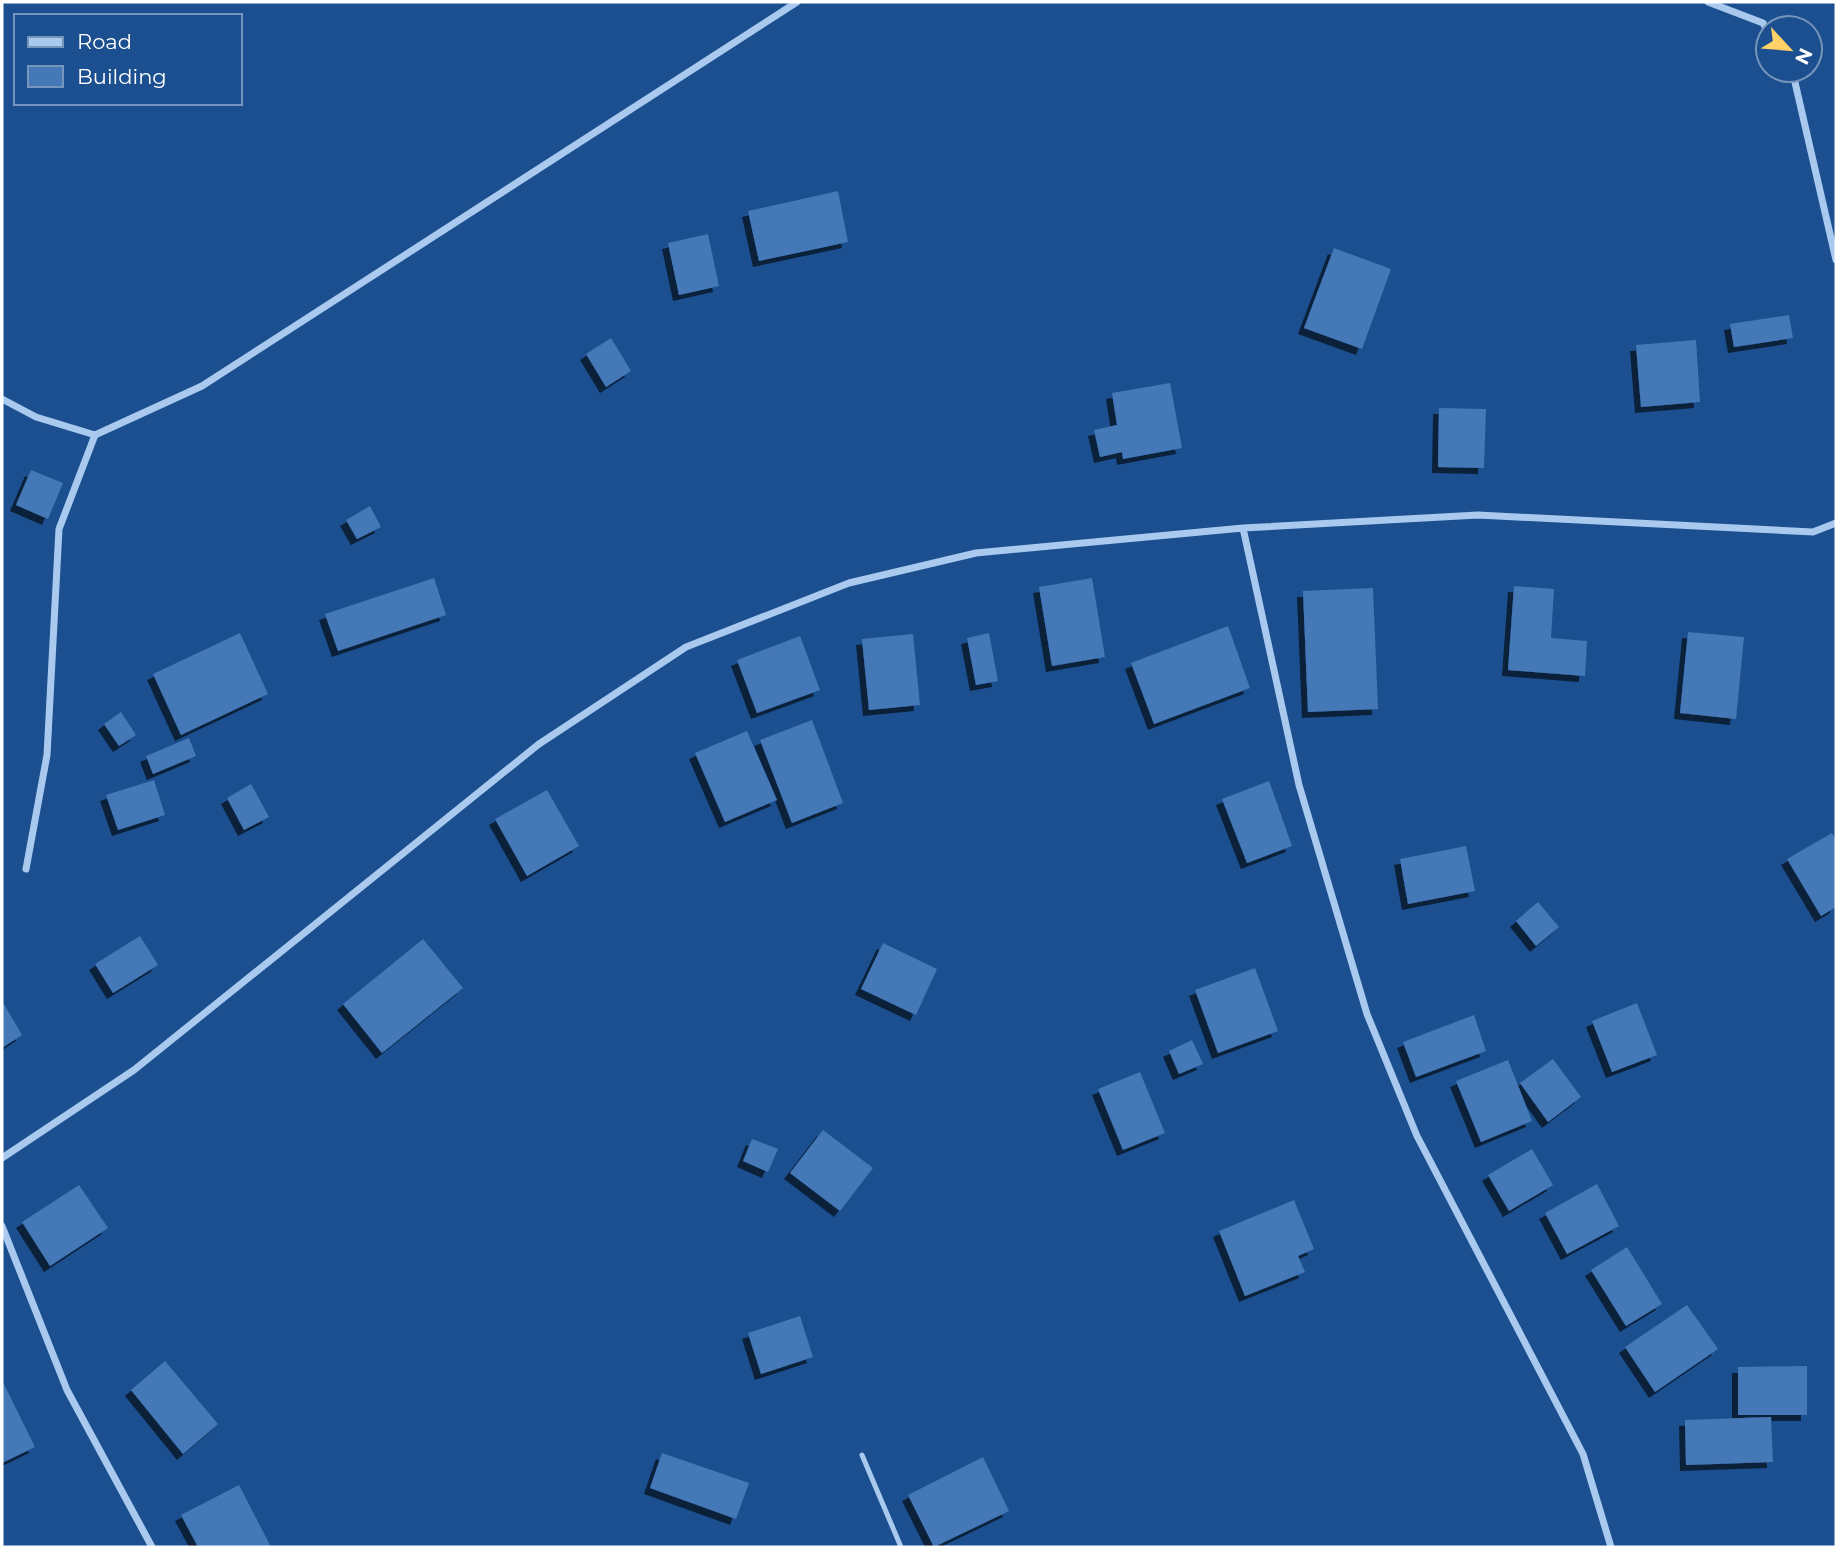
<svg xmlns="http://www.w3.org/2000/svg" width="1838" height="1549" viewBox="0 0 1838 1549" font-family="Montserrat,sans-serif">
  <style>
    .building { fill: #4478b7; filter: url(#shadow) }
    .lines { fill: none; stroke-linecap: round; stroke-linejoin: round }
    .lane { stroke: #a9c9ee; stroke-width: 5 }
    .street { stroke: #a9c9ee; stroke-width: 7 }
  </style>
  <defs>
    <filter id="shadow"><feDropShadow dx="-6" dy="6" stdDeviation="0" flood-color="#0009"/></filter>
  </defs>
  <rect width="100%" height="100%" fill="#1b4f8f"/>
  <path class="building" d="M838,191l10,51 -89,19 -11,-50z
    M708,234l11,52 -40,9 -11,-52z
    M1334,248l57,21 -29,80 -58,-21z
    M1789,315l4,23 -59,9 -4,-23z
    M611,338l20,33 -25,16 -20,-33z
    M1696,340l4,62 -59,5 -5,-62z
    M1170,383l12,65 -59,11 -1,-7 -22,5 -6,-27 23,-5 -5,-32z
    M1439,408l47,1 -2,59 -46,-1z
    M31,470l32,13 -15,36 -32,-14z
    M370,506l11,21 -24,12 -11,-19z
    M434,578l12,37 -108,36 -13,-37z
    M1092,578l13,79 -53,9 -13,-79z
    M1514,586l40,3 -3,49 36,3 -2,35 -77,-6z
    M1373,588l5,121 -70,3 -5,-121z
    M1228,626l22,62 -96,36 -23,-61z
    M1688,632l56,5 -8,82 -56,-6z
    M240,633l28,61 -87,41 -28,-61z
    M989,633l9,48 -22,4 -9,-47z
    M913,634l7,71 -51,5 -7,-71z
    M800,636l20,54 -63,23 -20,-53z
    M121,712l15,23 -17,11 -15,-22z
    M812,720l31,83 -51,20 -32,-83z
    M747,731l30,69 -52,22 -30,-69z
    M189,738l7,18 -43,18 -7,-18z
    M154,780l11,35 -47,15 -12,-35z
    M1269,781l23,65 -45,17 -25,-64z
    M251,784l18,33 -25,13 -17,-32z
    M547,790l32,56 -52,30 -32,-57z
    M1832,833l4,7v67l-15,9 -34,-57z
    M1466,846l9,45 -67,13 -8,-45z
    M1538,902l21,25 -23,19 -20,-25z
    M140,936l18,29 -45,28 -18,-29z
    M423,939l40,49 -81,65 -39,-49z
    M883,943l54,26 -21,46 -55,-26z
    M1255,968l23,63 -60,22 -23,-63z
    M2,1001l20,34 -20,13z
    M1637,1003l20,52 -45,17 -20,-51z
    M1474,1015l12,36 -70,26 -13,-35z
    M1192,1040l11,24 -24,10 -10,-23z
    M1553,1059l28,38 -33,25 -28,-39z
    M1508,1060l24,61 -51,21 -25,-61z
    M1140,1072l25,61 -42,17 -25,-61z
    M823,1130l50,38 -33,43 -50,-38z
    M752,1139l26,10 -10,23 -25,-11z
    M1532,1149l21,36 -44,26 -21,-36z
    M1597,1184l22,42 -52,28 -22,-41z
    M79,1185l29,43 -58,38 -28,-44z
    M1294,1200l20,49 -16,7 7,16 -60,24 -26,-65z
    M1627,1247l35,57 -36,22 -35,-56z
    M1687,1305l31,44 -63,43 -30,-45z
    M800,1316l13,41 -52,17 -13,-41z
    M165,1361l53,63 -35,30 -52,-64z
    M1807,1366v49h-69v-48z
    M2,1380l33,67 -33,16z
    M1771,1417l2,45 -87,3 -1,-45z
    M662,1453l87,30 -13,36 -86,-31z
    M983,1457l26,54 -75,36 -26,-52z
    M239,1485l32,62h-73l-17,-32z"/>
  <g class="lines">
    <path class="lane" d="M862,1455l39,92"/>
    <path class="street" d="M1708,2l55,21 5,9
      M1790,70l4,8 42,182
      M2,399l34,18 59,18 107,-49 595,-384
      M1243,528l56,257 68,229 50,122 166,318 28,93
      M26,869l21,-114 12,-226 36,-94
      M2,1158l132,-88 405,-326 147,-97 163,-64 127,-30 267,-25 235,-13 335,17 23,-9
      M2,1226l65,164 85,157"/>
  </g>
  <rect width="1838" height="1549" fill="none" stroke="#ffffff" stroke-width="7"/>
  <rect x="14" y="14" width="228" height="91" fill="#1b4f8f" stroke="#7695bc" stroke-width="2"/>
  <rect x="28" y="37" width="35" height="10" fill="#a9c9ee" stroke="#7695bc" stroke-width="2"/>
  <text x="77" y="49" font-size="21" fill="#ffffff">Road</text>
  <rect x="28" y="66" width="35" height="21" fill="#4478b7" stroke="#7695bc" stroke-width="2"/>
  <text x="77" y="84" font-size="21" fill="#ffffff">Building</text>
  <g transform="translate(1789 49) rotate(116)"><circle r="33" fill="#1b4f8f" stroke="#7695bc" stroke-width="2"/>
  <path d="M0-5L12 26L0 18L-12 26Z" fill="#ffd166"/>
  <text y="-10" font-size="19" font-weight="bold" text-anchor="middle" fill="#ffffff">N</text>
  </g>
</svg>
